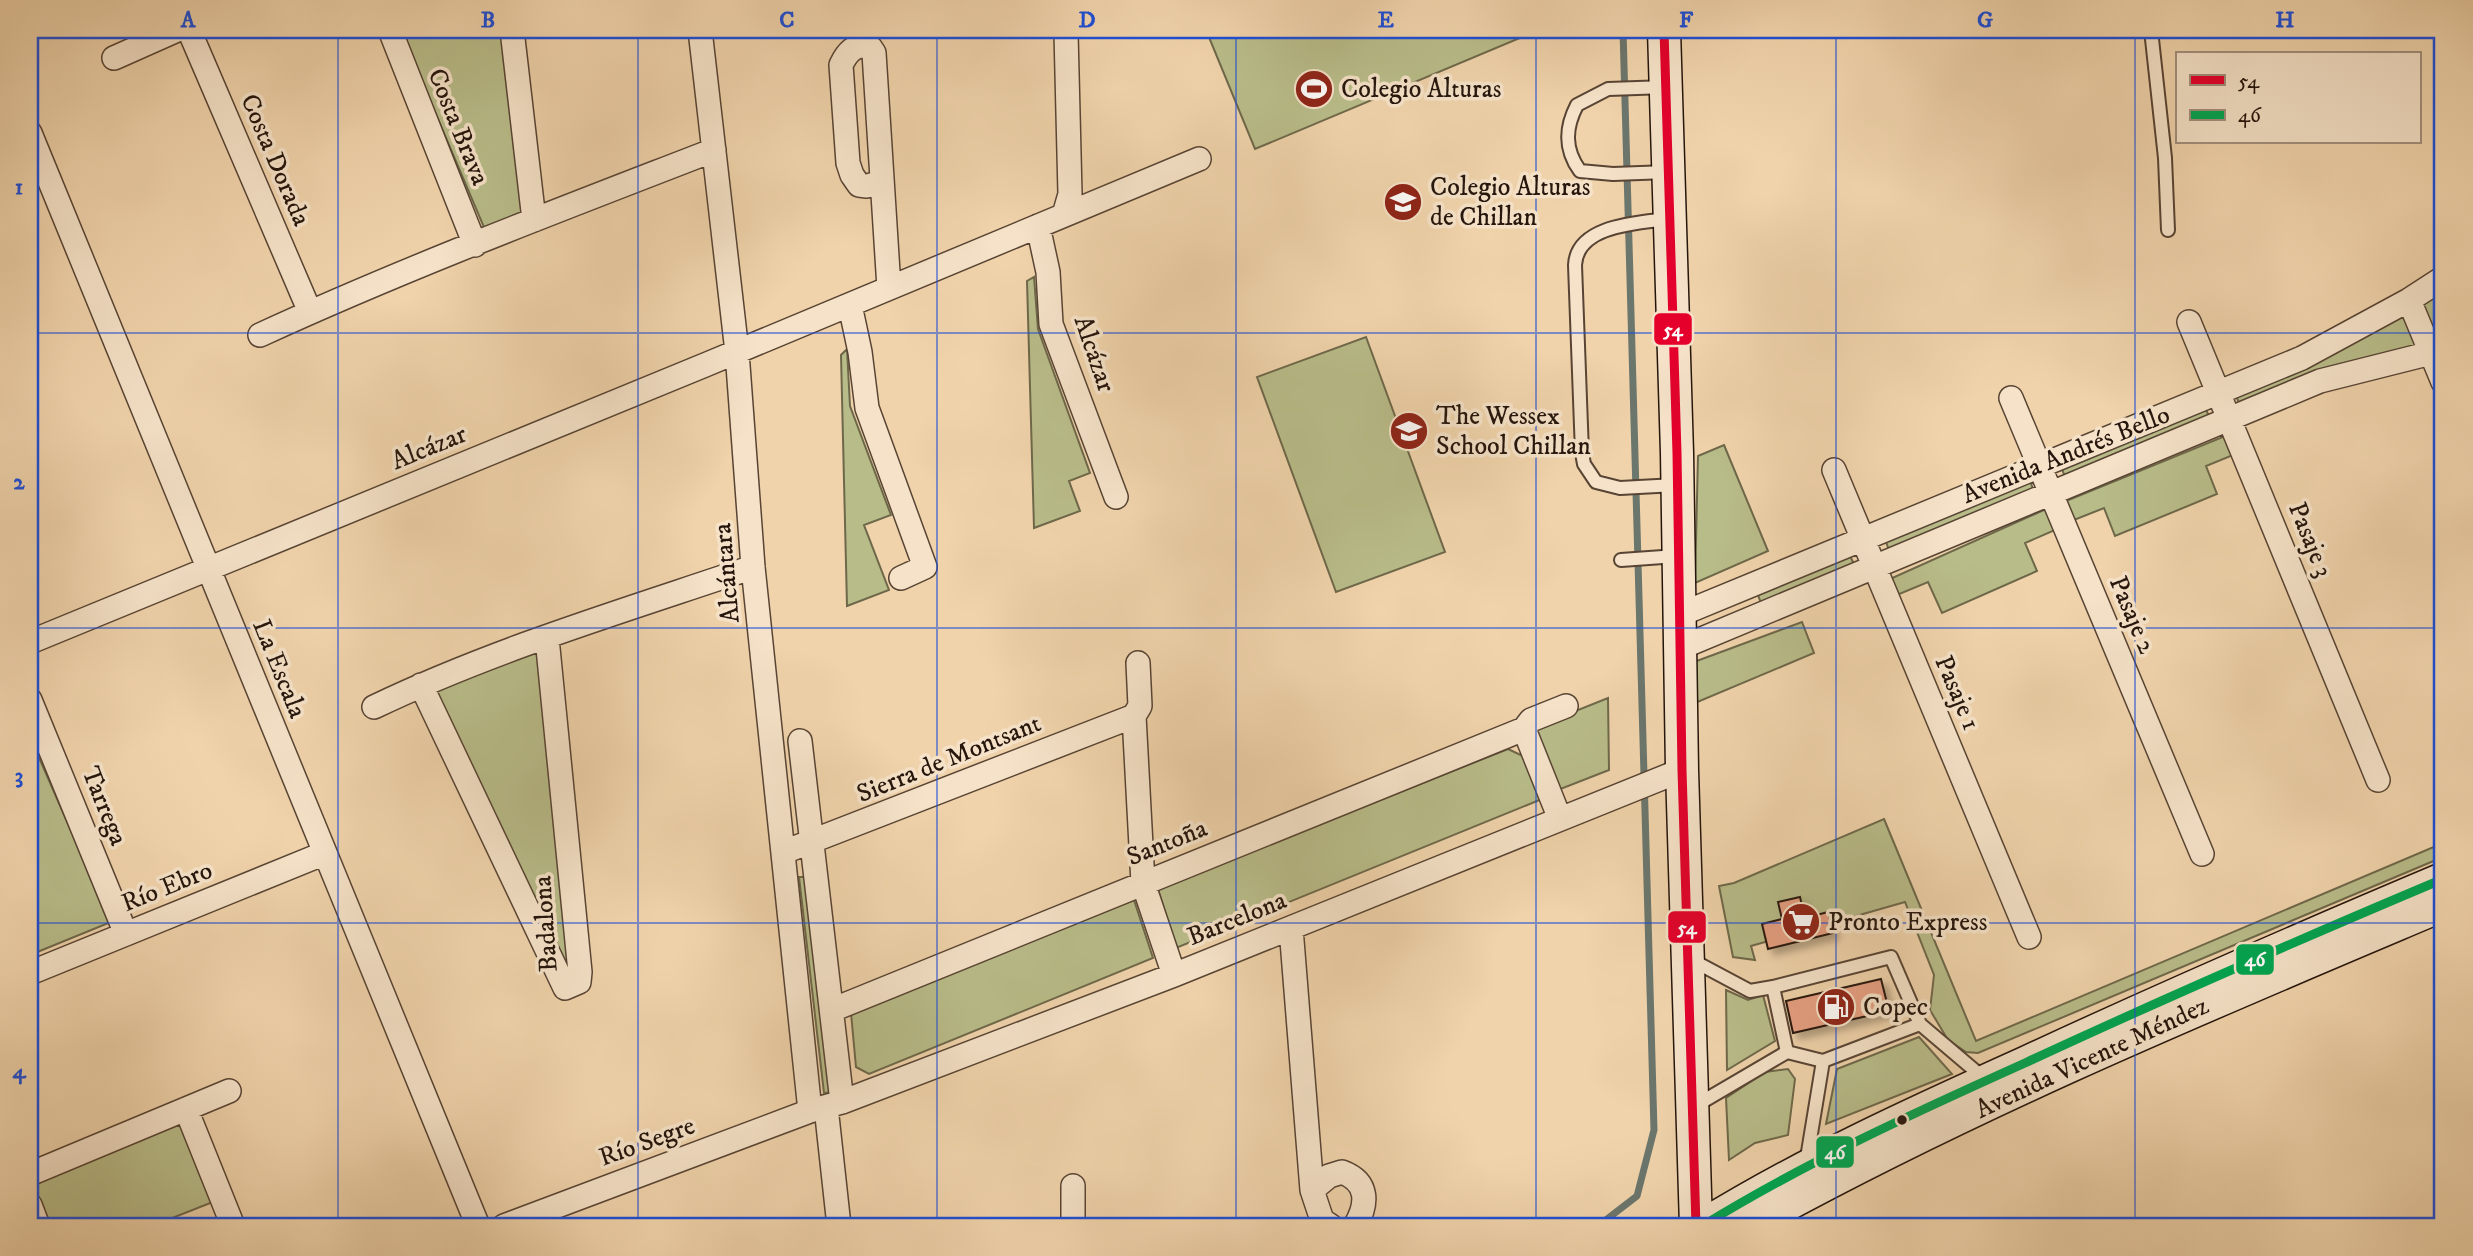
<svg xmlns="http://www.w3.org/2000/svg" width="2473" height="1256" viewBox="0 0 2473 1256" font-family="'IM FELL DW Pica',serif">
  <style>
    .green { fill: #b8bc89; stroke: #6e684a; stroke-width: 2 }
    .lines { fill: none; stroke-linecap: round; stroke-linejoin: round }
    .stream { stroke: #6b766d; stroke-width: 7 }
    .building { fill: #e69f81; stroke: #25150c; stroke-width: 2; filter: url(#shadow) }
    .service-casing { stroke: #584434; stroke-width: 16 }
    .minor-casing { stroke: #584434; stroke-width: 26 }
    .secondary-casing { stroke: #25150c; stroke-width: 35 }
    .service { stroke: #f5e2c8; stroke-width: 12 }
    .minor { stroke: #f5e2c8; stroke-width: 23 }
    .secondary { stroke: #f5e2c8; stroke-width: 32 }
    .bus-1-casing { stroke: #f5e2c8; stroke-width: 14 }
    .bus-2-casing { stroke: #f5e2c8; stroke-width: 14 }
    .bus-1 { stroke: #e4002b; stroke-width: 9 }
    .bus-2 { stroke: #00a651; stroke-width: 9 }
    .grid { fill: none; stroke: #1d4ed8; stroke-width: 2; stroke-opacity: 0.55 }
    .bus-dot { fill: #25150c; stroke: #f5e2c8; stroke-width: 2.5 }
    .labels { text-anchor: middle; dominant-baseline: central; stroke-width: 7; stroke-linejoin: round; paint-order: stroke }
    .poi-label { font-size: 26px; fill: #25150c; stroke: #f5e2c8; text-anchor: start }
    .street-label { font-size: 26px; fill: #25150c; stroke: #f5e2c8 }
    .line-badge { stroke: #f5e2c8; stroke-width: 2.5 }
    .badge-label { font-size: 19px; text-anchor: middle; font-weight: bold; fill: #fff }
    .neatline { fill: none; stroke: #1d4ed8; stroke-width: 2.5 }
    .grid-label { font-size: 23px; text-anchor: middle; font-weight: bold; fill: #1d4ed8 }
  </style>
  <defs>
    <filter id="shadow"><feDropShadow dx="6" dy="6" stdDeviation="3.5" flood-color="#0004"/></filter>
  </defs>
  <rect width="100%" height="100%" fill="#f0d3ab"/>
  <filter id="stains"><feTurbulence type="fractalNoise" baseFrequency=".00286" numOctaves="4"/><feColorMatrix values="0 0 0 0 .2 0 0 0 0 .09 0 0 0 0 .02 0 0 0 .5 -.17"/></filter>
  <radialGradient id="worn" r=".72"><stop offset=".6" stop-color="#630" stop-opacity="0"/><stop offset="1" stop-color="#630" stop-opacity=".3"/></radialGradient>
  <path class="green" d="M400,30h104l20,188 -38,14z
    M1206,30h333l-284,119z
    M1034,277l4,52 52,144 -21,8 11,30 -46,17 -7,-247z
    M2443,285v54l-128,35 -76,29 -3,-7z
    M1366,337l79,215 -109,40 -79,-215z
    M847,349l3,57 41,109 -27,10 25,65 -42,16 -6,-251z
    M2205,408l4,8 -144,61 -3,-8z
    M2230,434l8,19 -32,13 11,28 -102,42 -11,-28 -30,12 -8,-19z
    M1724,445l44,106 -73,32 3,-127z
    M2030,481l3,8 -144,61 -3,-8z
    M2046,509l9,21 -30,13 12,28 -95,42 -14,-31 -31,13 -7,-16z
    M1850,556l4,8 -93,39 -3,-8z
    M1802,622l12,31 -119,50 -1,-41z
    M545,645l33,330 -9,7 -141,-296z
    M1608,698l1,72 -51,20 -25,-62z
    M30,737l81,185 -81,33z
    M1508,749l17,8 17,42 -366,149 -18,-59z
    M1884,819l92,222 467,-198v14l-465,196 -12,-1 -18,-12 -18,-30 4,-35 -29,-73 -154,44 4,14 -22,-3 -14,-71 15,-3z
    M799,877h8l25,215 -8,1z
    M1134,900l19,58 -284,116 -13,-7 -5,-54z
    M1726,990l22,10 15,-5 12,46 -48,29z
    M1919,1037l33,37 -126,50 11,-55z
    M1788,1069l7,10 -7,56 -33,8 -26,17 -3,-62 39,-26z
    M182,1117l36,83 -66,26h-103l-18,-43z"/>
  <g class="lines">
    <path class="stream" d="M1598,1226l39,-30 17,-66 -31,-1100"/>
  </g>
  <path class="building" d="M1800,897l5,21 23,-6 5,21 -65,16 -6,-25 20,-5 -4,-17z
    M1881,979l8,32 -96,22 -7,-32z"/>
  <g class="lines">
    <g class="service-casing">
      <path id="service" d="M2151,30l14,128 3,72
        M1667,87l-59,2 -31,16c-12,23 -13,44 3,66l33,3 55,-2
        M1668,219c-30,4 -91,6 -93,46l7,188 2,11 12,18 24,6 56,-3
        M1621,560l56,-4
        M1690,959l60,32 23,-4
        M1920,1024l66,56
        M1695,1106l92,-54 36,9 97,-37 -29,-67 -118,30 14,65
        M1806,1164l17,-103"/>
    </g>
    <g class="minor-casing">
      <path id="minor" d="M189,30l121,282
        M390,30l85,215
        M512,30l22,190
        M700,30l37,322 16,215 57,544
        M114,58l63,-28
        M30,133l448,1093
        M882,182l-15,4 -8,-1 -7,-10 -4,-12 -7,-98c6,-13 14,-22 29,-18l4,6 15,235
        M1064,215l6,-21 -4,-161
        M1038,226l10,46 3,52 65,173
        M2409,300l34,82
        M850,305l10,47 7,56 58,159 -24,11
        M2189,322l189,458
        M260,335c148,-68 302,-126 454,-185
        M2011,398l191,456
        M1834,470l195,467
        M1679,615l623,-257 107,-58 34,-22
        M30,642l675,-277 494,-206
        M1680,648l640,-267 123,-31
        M1138,663l2,43 -6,10 9,167 31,92
        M421,685l144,303 14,-6 1,-10 -33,-334
        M30,700l96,234
        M374,707c121,-58 252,-97 379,-140
        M1524,729l7,-9 35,-14
        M800,741l42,361
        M784,852l350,-136
        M1291,928l21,262 10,30 9,6
        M30,973l295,-120
        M832,1010l692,-281 36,90
        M826,1107l13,119
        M186,1109l47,117
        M30,1174l199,-83
        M1073,1186v40
        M1312,1190l17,-14 13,-4c27,10 26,32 13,54
        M30,1205l8,21
        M504,1226l306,-115 32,-9 332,-127 508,-205"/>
    </g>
    <g class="secondary-casing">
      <path id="secondary" d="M1664,30l13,423 5,317 14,456
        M1702,1226c104,-64 212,-113 323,-163 138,-64 278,-125 418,-184
        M1748,1226c222,-123 461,-222 695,-321"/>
    </g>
    <use href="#service" class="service"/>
    <use href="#minor" class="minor"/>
    <use href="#secondary" class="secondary"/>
    <g class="bus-1-casing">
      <path id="bus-1" d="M1664,30l13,423 5,317 14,456"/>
    </g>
    <g class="bus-2-casing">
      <path id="bus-2" d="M1702,1226c104,-64 212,-113 323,-163 138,-64 278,-125 418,-184"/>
    </g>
    <use href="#bus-1" class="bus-1"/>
    <use href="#bus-2" class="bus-2"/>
  </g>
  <path class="grid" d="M338,30v1196M638,30v1196M937,30v1196M1236,30v1196M1536,30v1196M1836,30v1196M2135,30v1196M30,333h2413M30,628h2413M30,923h2413"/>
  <defs>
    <g id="stadium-disc" transform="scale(2.0125)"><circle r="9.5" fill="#8f2418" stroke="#f5e2c8"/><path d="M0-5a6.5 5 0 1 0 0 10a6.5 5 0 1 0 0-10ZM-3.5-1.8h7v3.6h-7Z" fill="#fff"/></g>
    <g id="school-disc" transform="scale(2.0125)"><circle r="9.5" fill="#8f2418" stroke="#f5e2c8"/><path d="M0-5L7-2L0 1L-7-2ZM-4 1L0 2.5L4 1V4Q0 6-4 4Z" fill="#fff"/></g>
    <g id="supermarket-disc" transform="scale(2.0125)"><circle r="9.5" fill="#8f2418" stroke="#f5e2c8"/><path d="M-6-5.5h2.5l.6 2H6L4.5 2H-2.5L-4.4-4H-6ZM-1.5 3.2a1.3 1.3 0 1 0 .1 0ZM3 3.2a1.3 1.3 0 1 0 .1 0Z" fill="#fff"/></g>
    <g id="fuel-disc" transform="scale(2.0125)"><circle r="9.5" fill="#8f2418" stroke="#f5e2c8"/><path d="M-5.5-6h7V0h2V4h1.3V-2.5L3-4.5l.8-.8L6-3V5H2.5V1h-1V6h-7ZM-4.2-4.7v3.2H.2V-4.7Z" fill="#fff"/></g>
  </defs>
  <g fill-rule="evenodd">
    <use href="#stadium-disc" x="1314" y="89"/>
    <use href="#school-disc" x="1403" y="202"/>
    <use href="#school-disc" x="1409" y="431"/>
    <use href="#supermarket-disc" x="1801" y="922"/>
    <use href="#fuel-disc" x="1836" y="1007"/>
  </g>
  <circle class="bus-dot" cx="1902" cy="1120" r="6"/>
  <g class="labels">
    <g class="poi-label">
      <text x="1341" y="89">Colegio Alturas</text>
      <text x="1430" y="187">Colegio Alturas<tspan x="1430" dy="30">de Chillan</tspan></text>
      <text x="1436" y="416">The Wessex<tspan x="1436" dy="30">School Chillan</tspan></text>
      <text x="1828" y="922">Pronto Express</text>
      <text x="1863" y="1007">Copec</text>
    </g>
    <g class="street-label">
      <text transform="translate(458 127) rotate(68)">Costa Brava</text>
      <text transform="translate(275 160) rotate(67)">Costa Dorada</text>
      <text transform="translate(1094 354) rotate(71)">Alcázar</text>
      <text transform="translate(429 448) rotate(-22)">Alcázar</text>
      <text transform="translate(2066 455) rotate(-22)">Avenida Andrés Bello</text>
      <text transform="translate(2310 540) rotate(68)">Pasaje 3</text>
      <text transform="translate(727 573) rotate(-95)">Alcántara</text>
      <text transform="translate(2132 615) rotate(67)">Pasaje 2</text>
      <text transform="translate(279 669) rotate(68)">La Escala</text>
      <text transform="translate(1957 693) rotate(67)">Pasaje 1</text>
      <text transform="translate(949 759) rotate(-22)">Sierra de Montsant</text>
      <text transform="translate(104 806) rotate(68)">Tarrega</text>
      <text transform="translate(1167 843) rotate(-22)">Santoña</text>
      <text transform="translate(167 887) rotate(-22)">Río Ebro</text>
      <text transform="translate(1237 919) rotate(-22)">Barcelona</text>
      <text transform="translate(546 924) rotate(-94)">Badalona</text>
      <text transform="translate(2092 1058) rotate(-25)">Avenida Vicente Méndez</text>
      <text transform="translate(647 1142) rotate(-20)">Río Segre</text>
    </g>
  </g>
  <g class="line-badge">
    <rect x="1653" y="312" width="40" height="34" rx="7" fill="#e4002b"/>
    <rect x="1667" y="910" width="40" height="34" rx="7" fill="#e4002b"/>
    <rect x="2235" y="943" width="40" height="33" rx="7" fill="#00a651"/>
    <rect x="1815" y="1135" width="40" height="34" rx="7" fill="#00a651"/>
  </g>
  <g class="badge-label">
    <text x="1673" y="336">54</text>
    <text x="1687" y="934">54</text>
    <text x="2255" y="966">46</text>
    <text x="1835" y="1159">46</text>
  </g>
  <rect width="2473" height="1256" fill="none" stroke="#f0d3ab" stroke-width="77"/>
  <rect x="2176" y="52" width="245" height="91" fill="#f5e2c8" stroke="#a2907d" stroke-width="2"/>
  <rect x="2190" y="75" width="35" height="10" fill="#e4002b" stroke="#a2907d" stroke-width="2"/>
  <text x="2238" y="88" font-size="21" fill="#25150c">54</text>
  <rect x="2190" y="110" width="35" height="10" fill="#00a651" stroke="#a2907d" stroke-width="2"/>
  <text x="2238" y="122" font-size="21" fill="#25150c">46</text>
  <rect x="38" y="38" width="2396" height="1180" class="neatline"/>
  <g class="grid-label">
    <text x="188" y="27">A</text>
    <text x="488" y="27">B</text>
    <text x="787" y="27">C</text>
    <text x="1087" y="27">D</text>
    <text x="1386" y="27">E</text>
    <text x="1686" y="27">F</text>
    <text x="1985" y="27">G</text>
    <text x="2285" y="27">H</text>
    <text x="19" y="194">1</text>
    <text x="19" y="489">2</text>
    <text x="19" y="783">3</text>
    <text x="19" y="1078">4</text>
  </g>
  <rect width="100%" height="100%" filter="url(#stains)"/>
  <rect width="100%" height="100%" fill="url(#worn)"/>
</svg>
